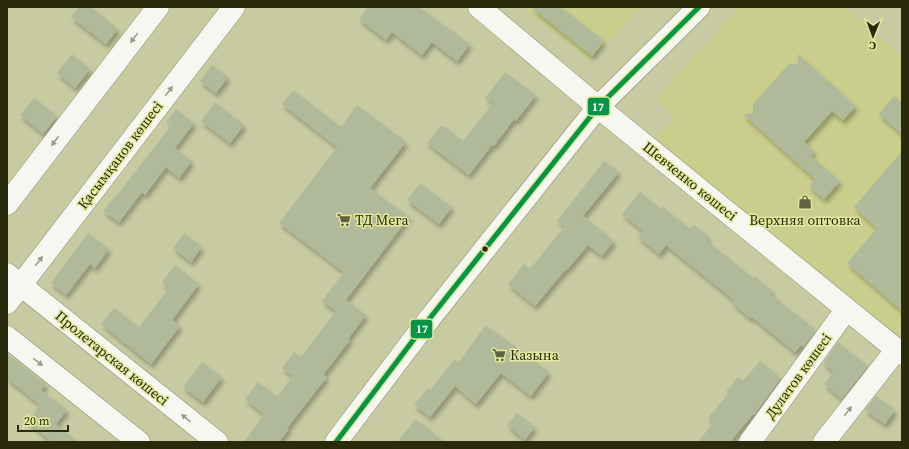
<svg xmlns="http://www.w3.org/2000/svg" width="909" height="449" viewBox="0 0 909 449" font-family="'Source Serif 4',serif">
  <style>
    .built { fill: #c9ce8d }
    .building { fill: #b0b999; filter: url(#shadow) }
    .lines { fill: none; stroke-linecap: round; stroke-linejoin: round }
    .minor-casing { stroke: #898b6a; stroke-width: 23 }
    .minor { stroke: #f7f7f1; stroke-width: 22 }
    .bus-1-casing { stroke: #e3e99d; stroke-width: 8 }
    .bus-1 { stroke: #069447; stroke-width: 5 }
    .oneway { fill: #9a9b8a }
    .bus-dot { fill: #292b0c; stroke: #e3e99d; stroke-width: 1.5 }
    .labels { text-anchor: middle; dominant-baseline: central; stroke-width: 3; stroke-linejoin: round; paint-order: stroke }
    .street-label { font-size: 14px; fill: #292b0c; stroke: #e3e99d }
    .poi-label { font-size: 14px; fill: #292b0c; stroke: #e3e99d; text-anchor: start }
    .line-badge { stroke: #e3e99d; stroke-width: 1.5 }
    .badge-label { font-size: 11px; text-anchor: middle; font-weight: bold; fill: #fff }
  </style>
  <defs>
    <filter id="shadow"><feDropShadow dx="2.5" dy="4.5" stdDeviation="2" flood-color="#0004"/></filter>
  </defs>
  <rect width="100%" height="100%" fill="#c8cba2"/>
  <path class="built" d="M521,7h121l-52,54z
    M740,7h106l56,50v303l-258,-209 30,-33 -17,-21z"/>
  <path class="building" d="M79,7h12l27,22 -12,15 -35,-27z
    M368,7h51l51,37 -13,17 -25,-19 -10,13 -30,-23 -6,8 -27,-21z
    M531,7h30l43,34 -12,15z
    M72,54l18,15 -15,19 -18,-15z
    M798,54l58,52 -13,14 -11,-9 -28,31 10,9 -3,5 29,25 -16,18 -15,-13 6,-7 -72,-65h10v-10l36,-40h9z
    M212,65l16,12 -12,16 -16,-12z
    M505,72l31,23 -20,26 -2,-2 -20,27 -2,-1 -23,30 -42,-32 15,-18 21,16 30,-38 -8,-5z
    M293,90l48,37 16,-22 49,37 -36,46 39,29 -63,83 20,15 -18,24 2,1 -27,35 4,2 -40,51 2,1 -10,13h-35l20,-28 -19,-15 13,-17 19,15 16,-21 -11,-8 12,-16 7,5 35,-46 -14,-10 22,-29 -65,-49 58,-76 -55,-43z
    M894,96l8,7v31l-23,-20z
    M34,98l23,18 -14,18 -23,-19z
    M215,102l29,23 -14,18 -29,-22z
    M176,109l18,14 -19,25 17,13 -13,17 -13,-11 -21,28 -3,-3 -23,30 -16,-11 13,-16h1l54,-69 -5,-4z
    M902,151v160l-55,-48 30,-35 -23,-21z
    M604,161l15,11 -36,44 31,25 -12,15 -14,-11 -21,25 -1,-1 -31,37 -27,-22 16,-20 6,5 35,-43 -8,-5z
    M420,183l32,24 -13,17 -32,-24z
    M640,192l21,17 2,-2 27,22 4,-4 15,12 -3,3 47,38 1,-2 19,15 -3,3 46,36 -12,17 -3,-2 -6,7 -43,-35 -2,1 -18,-15 2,-3 -68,-55 -7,9 -21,-17 5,-6 -21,-17z
    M88,233l21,16 -14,19 -5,-4 -24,31 -15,-12z
    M184,233l18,14 -11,15 -18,-14z
    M175,265l24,19 -27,36 8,6 -29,38 -50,-40 13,-16 25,19 30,-39 -7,-6z
    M486,325l63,47 -18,24 -30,-23 -25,31 -21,-18 -25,31 -16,-12 14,-17 2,2 24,-30 4,3z
    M838,342l30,24 -26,33 -18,-15 10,-12 -11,-9z
    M7,354l39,30 -5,6 26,20 -11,14 22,18h-26l-25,-21 13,-16 -33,-27z
    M760,361l21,17 -27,37 -1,-1 -23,28h-32l15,-19 -5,-5 20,-24 -2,-2 12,-15 5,4z
    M202,362l20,15 -19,25 -20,-15z
    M876,396l19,14 -10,14 -20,-14z
    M517,413l18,14 -10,13 -18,-15z
    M416,419l28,23h-47z"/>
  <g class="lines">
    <g class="minor-casing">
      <path id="minor" d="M479,7l119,100 304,247
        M7,204l151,-197
        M7,274l210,168
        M7,303l227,-296
        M7,337l132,105
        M336,442l94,-124 168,-211 101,-100
        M750,442l96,-132
        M824,442l73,-93"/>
    </g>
    <use href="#minor" class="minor"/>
    <g class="bus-1-casing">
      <path id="bus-1" d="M336,442l94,-124 168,-211 101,-100"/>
    </g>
    <use href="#bus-1" class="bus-1"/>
  </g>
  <defs><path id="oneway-solid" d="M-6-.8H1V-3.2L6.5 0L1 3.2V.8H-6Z"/></defs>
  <g class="oneway">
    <use href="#oneway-solid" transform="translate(134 38) rotate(127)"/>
    <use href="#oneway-solid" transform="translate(169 91) rotate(-53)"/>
    <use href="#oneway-solid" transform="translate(55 141) rotate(127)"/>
    <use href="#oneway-solid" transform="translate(39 261) rotate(-53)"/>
    <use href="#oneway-solid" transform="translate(38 362) rotate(38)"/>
    <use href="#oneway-solid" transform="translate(848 411) rotate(-52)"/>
    <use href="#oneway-solid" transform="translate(186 418) rotate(-141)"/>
  </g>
  <defs>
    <g id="shop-bare" transform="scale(1.08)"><path d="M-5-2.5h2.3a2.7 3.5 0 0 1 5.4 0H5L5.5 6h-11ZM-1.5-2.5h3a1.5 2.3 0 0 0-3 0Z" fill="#616340" stroke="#e3e99d" stroke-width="2.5" paint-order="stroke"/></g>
    <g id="supermarket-bare" transform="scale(1.08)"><path d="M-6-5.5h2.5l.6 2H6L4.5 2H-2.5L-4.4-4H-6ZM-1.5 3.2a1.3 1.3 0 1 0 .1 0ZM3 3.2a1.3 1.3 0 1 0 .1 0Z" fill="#616340" stroke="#e3e99d" stroke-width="2.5" paint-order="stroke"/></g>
  </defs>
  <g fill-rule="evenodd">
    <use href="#shop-bare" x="805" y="202"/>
    <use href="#supermarket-bare" x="344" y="220"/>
    <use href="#supermarket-bare" x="499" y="355"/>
  </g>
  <circle class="bus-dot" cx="485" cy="249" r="3.5"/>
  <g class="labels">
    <g class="street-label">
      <text transform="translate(120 155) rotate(-53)">Қасымқанов көшесі</text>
      <text transform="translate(690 181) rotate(39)">Шевченко көшесі</text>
      <text transform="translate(112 358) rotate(39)">Пролетарская көшесі</text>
      <text transform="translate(798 376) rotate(-54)">Дулатов көшесі</text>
    </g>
    <g class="poi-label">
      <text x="355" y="220">ТД Мега</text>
      <text x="805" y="220" text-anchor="middle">Верхняя оптовка</text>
      <text x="510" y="355">Казына</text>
    </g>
  </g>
  <g class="line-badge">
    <rect x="587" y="97" width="23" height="19" rx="4" fill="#069447"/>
    <rect x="410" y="319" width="23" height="20" rx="4" fill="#069447"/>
  </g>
  <g class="badge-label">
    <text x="598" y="111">17</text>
    <text x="422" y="333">17</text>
  </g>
  <rect width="909" height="449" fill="none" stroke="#292b0c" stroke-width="16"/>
  <g transform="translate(873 36) rotate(181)" stroke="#e3e99d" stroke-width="3" paint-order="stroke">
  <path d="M0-3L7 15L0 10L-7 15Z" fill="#292b0c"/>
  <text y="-6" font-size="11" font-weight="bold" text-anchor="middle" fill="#292b0c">С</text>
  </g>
  <path d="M18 425v6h50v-6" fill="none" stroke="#292b0c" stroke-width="2"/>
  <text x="24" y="425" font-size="12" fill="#292b0c" stroke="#e3e99d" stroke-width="3" paint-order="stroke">20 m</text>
</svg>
